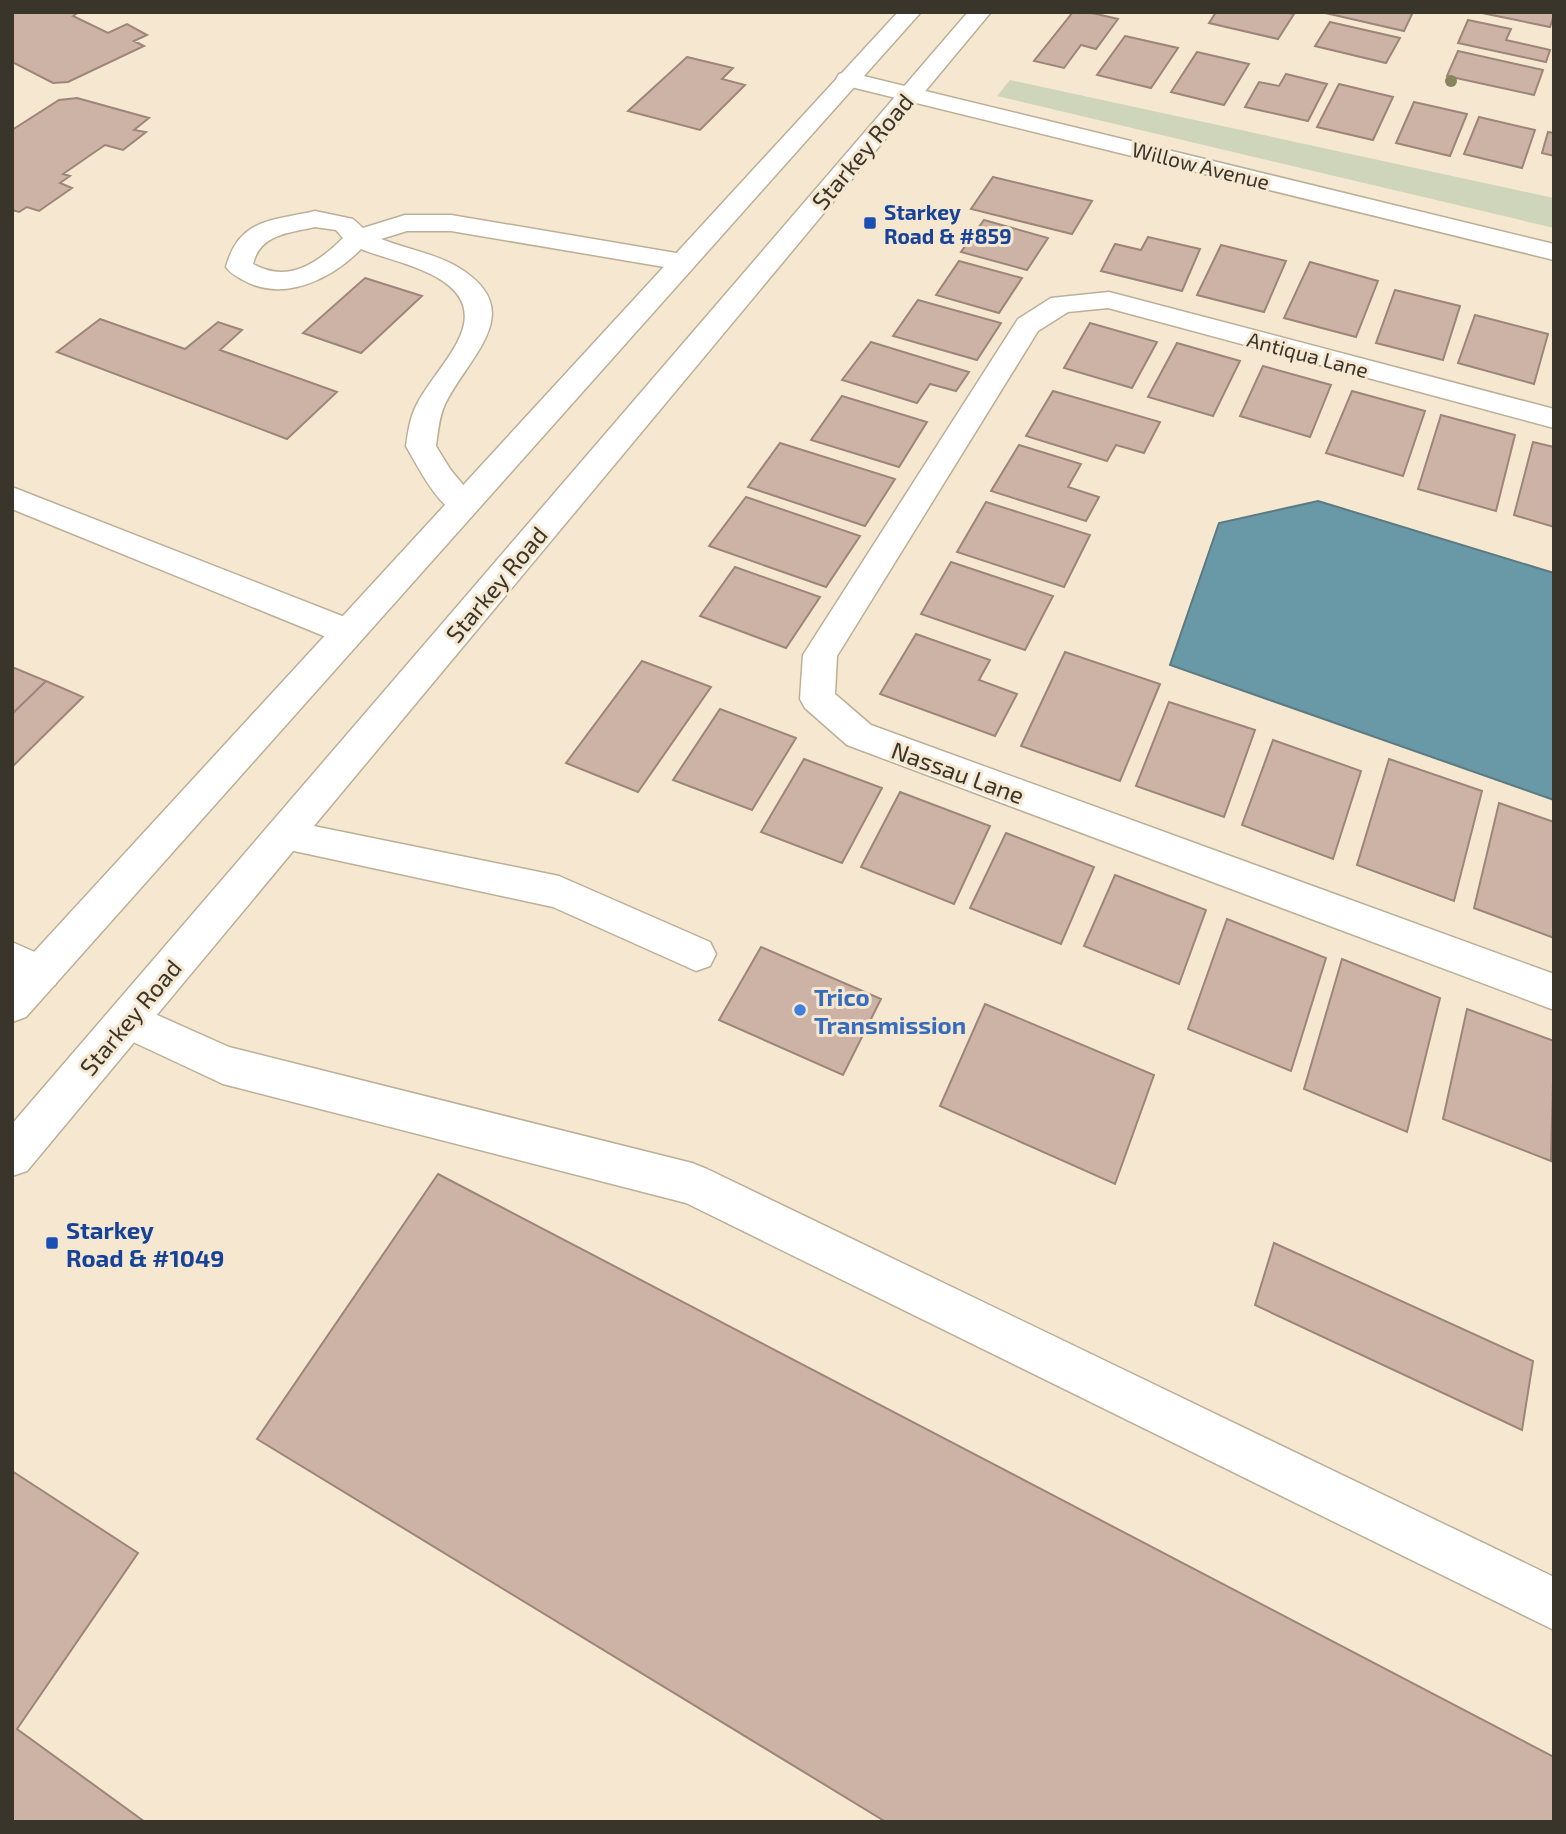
<svg xmlns="http://www.w3.org/2000/svg" width="1566" height="1834" viewBox="0 0 1566 1834" font-family="'Exo 2',sans-serif">
  <style>
    .green { fill: #cfd5bb }
    .water { fill: #6998a7; stroke: #5b7a82; stroke-width: 2 }
    .building { fill: #cdb3a6; stroke: #9d8579; stroke-width: 2 }
    .lines { fill: none; stroke-linecap: round; stroke-linejoin: round }
    .minor-casing { stroke: #bcaf98; stroke-width: 3 }
    .major-casing { stroke: #bcaf98; stroke-width: 3 }
    .minor { fill: #fff; fill-rule: evenodd }
    .major { fill: #fff; fill-rule: evenodd }
    .tree { fill: #87845e }
    .transit-dot { fill: #1a4fb4; stroke: #f6e8d0; stroke-width: 2.5 }
    .shop-dot { fill: #3f7fe0; stroke: #f6e8d0; stroke-width: 2.5 }
    .labels { text-anchor: middle; dominant-baseline: central; stroke-width: 6; stroke-linejoin: round; paint-order: stroke }
    .far-street-label { font-size: 21px; fill: #3a352b; stroke: #f6e8d0 }
    .far-transit-label { font-size: 21px; font-weight: bold; fill: #164399; stroke: #f6e8d0; text-anchor: start }
    .street-label { font-size: 24px; fill: #3a352b; stroke: #f6e8d0 }
    .shop-label { font-size: 24px; font-weight: bold; fill: #366cbe; stroke: #f6e8d0; text-anchor: start }
    .transit-label { font-size: 24px; font-weight: bold; fill: #164399; stroke: #f6e8d0; text-anchor: start }
  </style>
  <rect width="100%" height="100%" fill="#f6e8d0"/>
  <path class="green" d="M1010,80l544,118v30l-557,-132z"/>
  <path class="water" d="M1318,501l236,72v227l-384,-135 49,-142z"/>
  <path class="building" d="M12,12h67l-6,4 35,17 19,-9 20,11 -13,6 10,5 -76,36 -15,1 -41,-21z
    M1073,12h15l30,7 -22,30 -15,-4 -17,23 -30,-7z
    M1216,12h69l9,2 -16,25 -69,-16z
    M1321,12h92l-9,19z
    M1477,12h77v3l-4,12z
    M1468,20l43,9 -5,11 44,10 -4,12 -88,-19z
    M1330,22l70,16 -14,25 -71,-17z
    M1125,36l53,12 -27,40 -54,-13z
    M1458,51l85,19 -9,25 -87,-19z
    M1197,52l52,12 -25,41 -53,-13z
    M687,57l46,11 -11,11 23,6 -45,45 -72,-19z
    M1286,74l41,10 -19,37 -63,-14 14,-25 20,4z
    M1339,84l54,13 -20,43 -56,-13z
    M77,98l72,20 -15,12 12,2 -23,18 -18,-5 -42,29 7,2 -10,7 12,5 -33,23 -12,-4 -8,5 -7,-2v-80l47,-30z
    M1414,102l53,12 -17,42 -54,-13z
    M1479,117l56,13 -13,38 -58,-14z
    M1548,132l6,1v23l-12,-3z
    M993,177l99,24 -20,33 -101,-25z
    M984,220l64,18 -21,32 -66,-18z
    M1148,237l52,12 -18,42 -81,-20 14,-27 26,6z
    M1221,245l65,16 -22,51 -67,-17z
    M959,261l63,17 -23,35 -63,-18z
    M1310,262l68,19 -22,56 -72,-19z
    M365,278l57,18 -61,57 -58,-20z
    M1395,290l65,16 -17,54 -67,-17z
    M918,300l83,23 -24,37 -84,-24z
    M1475,315l73,19 -14,50 -76,-21z
    M100,319l85,30 33,-27 24,8 -22,20 117,42 -50,47 -230,-87z
    M1090,323l67,19 -25,46 -68,-20z
    M871,342l98,30 -13,19 -26,-7 -13,19 -75,-23z
    M1177,343l63,18 -27,55 -65,-19z
    M1263,366l68,19 -21,52 -70,-21z
    M1053,391l107,31 -16,31 -28,-8 -9,16 -81,-25z
    M1352,391l73,20 -22,65 -77,-23z
    M842,396l85,26 -28,45 -88,-27z
    M1441,415l74,20 -19,76 -78,-22z
    M1533,442l21,5v80l-40,-12z
    M780,443l115,36 -30,47 -117,-39z
    M1019,445l62,19 -13,23 31,10 -13,24 -95,-30z
    M746,497l114,39 -34,51 -117,-41z
    M986,502l104,33 -26,52 -107,-35z
    M951,562l102,34 -28,54 -104,-36z
    M735,567l85,30 -34,51 -86,-32z
    M916,634l74,26 -11,20 38,14 -22,42 -115,-42z
    M1065,652l95,32 -40,97 -99,-35z
    M642,661l69,26 -73,105 -72,-29z
    M12,667l34,14 -34,33z
    M46,681l37,16 -71,70v-53z
    M1169,702l86,28 -31,87 -88,-31z
    M720,709l76,29 -44,72 -79,-30z
    M1273,740l88,31 -28,88 -91,-34z
    M804,759l78,29 -40,75 -81,-31z
    M1389,759l93,32 -28,110 -97,-36z
    M900,792l90,34 -36,78 -93,-37z
    M1499,803l55,19v116l-80,-30z
    M1006,833l88,34 -33,77 -91,-36z
    M1115,875l91,35 -27,74 -95,-38z
    M1227,919l99,39 -35,113 -103,-42z
    M761,947l120,52 -38,76 -124,-55z
    M1342,959l98,39 -33,134 -103,-43z
    M985,1004l169,71 -39,109 -175,-78z
    M1467,1009l87,32 -3,120 -108,-42z
    M438,1174l1116,583v65h-668l-629,-383z
    M1274,1243l259,118 -11,69 -267,-125z
    M12,1471l126,82 -121,176 128,93h-133z"/>
  <g class="lines">
    <g class="minor-casing">
      <path id="minor" d="M847,72l707,172v16l-715,-176 -3,-5 3,-5z
        M315,211l38,8 10,9 42,-13h46l231,39 9,2 4,6 -4,6 -9,2 -231,-39h-44l-26,8c25,10 52,14 75,27 75,44 13,89 -11,138 -6,13 -7,28 -9,42l14,23 29,35 -4,7c-8,3 -15,5 -22,0 -19,-12 -36,-46 -47,-65 2,-14 4,-29 11,-42 21,-41 83,-89 21,-126 -24,-14 -52,-19 -77,-29 -29,30 -78,54 -118,31 -7,-4 -13,-7 -17,-13 13,-49 46,-46 89,-56zM315,227l21,3 7,8c-25,25 -55,46 -90,26 7,-30 36,-31 62,-37z
        M1109,292l445,117v19l-446,-120 -40,4 -30,19 -201,325 -2,38 36,31 683,249v36l-707,-265 -42,-37 -5,-9 3,-44 215,-336 33,-21z
        M12,487l348,136 5,9 -5,9 -12,3 -12,-3 -324,-132z
        M284,820l275,56 151,66 6,12 -6,12 -14,5 -143,-64 -282,-61 -5,-11 5,-11z
        M12,942l43,19 6,12 -6,12 -14,5 -29,-12z
        M128,1002l101,45 463,116 15,6 847,408v53l-868,-427 -463,-119 -109,-51 -6,-13 6,-13z"/>
    </g>
    <g class="major-casing">
      <path id="major" d="M898,12h23l-895,1005 -14,5v-46z
        M968,12h23l-964,1159 -15,5v-52z"/>
    </g>
    <use href="#minor" class="minor"/>
    <use href="#major" class="major"/>
  </g>
  <circle class="tree" cx="1451" cy="81" r="6"/>
  <g class="transit-dot">
    <rect x="863" y="216" width="14" height="14" rx="3.5"/>
    <rect x="45" y="1236" width="14" height="14" rx="3.5"/>
  </g>
  <circle class="shop-dot" cx="800" cy="1010" r="7"/>
  <g class="labels">
    <g class="far-street-label">
      <text transform="translate(1201 165) rotate(14)">Willow Avenue</text>
      <text transform="translate(1308 354) rotate(15)">Antiqua Lane</text>
    </g>
    <g class="far-transit-label">
      <text x="884" y="211">Starkey<tspan x="884" dy="24">Road &amp; #859</tspan></text>
    </g>
    <g class="street-label">
      <text transform="translate(862 151) rotate(-50)">Starkey Road</text>
      <text transform="translate(496 584) rotate(-50)">Starkey Road</text>
      <text transform="translate(958 772) rotate(20)">Nassau Lane</text>
      <text transform="translate(130 1017) rotate(-50)">Starkey Road</text>
    </g>
    <g class="shop-label">
      <text x="814" y="996">Trico<tspan x="814" dy="28">Transmission</tspan></text>
    </g>
    <g class="transit-label">
      <text x="66" y="1229">Starkey<tspan x="66" dy="28">Road &amp; #1049</tspan></text>
    </g>
  </g>
  <rect width="1566" height="1834" fill="none" stroke="#3a352b" stroke-width="28"/>
</svg>
